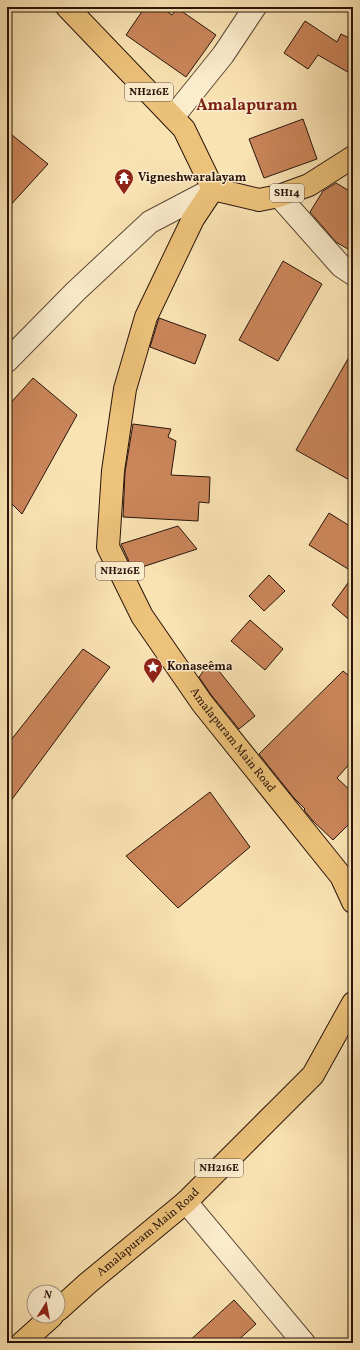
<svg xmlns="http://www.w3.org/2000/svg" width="360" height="1350" viewBox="0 0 360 1350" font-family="Vollkorn,serif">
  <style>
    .building { fill: #ca855a; stroke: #29140b }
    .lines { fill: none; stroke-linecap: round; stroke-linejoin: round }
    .minor-casing { stroke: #5d4835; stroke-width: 24 }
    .major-casing { stroke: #29140b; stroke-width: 24 }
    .highway-casing { stroke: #29140b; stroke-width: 24 }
    .minor { stroke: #fcedce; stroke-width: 22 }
    .major { stroke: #edc27a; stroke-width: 22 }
    .highway { stroke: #edc27a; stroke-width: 22 }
    .labels { text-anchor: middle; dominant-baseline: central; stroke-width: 3; stroke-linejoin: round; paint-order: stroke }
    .shield { fill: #fcedce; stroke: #685546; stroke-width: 1 }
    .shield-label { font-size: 11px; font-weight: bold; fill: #29140b }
    .poi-label { font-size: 12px; font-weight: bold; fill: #29140b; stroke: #fcedce; text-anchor: start }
    .street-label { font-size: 12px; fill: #29140b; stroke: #fcedce }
    .district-label { font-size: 16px; font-weight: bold; fill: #7a1f14; stroke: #fcedce }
  </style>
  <rect width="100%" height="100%" fill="#fae3b3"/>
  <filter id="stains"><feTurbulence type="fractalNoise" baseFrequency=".005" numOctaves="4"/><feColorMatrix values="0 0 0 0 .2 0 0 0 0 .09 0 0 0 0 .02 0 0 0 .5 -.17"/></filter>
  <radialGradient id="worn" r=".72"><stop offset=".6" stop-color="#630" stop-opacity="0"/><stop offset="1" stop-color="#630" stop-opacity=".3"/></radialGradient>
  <path class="building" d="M145,7h16l11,8 5,-7 39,27 -30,42 -60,-42z
    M305,21l32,21 4,-8 12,6v35l-35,-20 -10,14 -24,-16z
    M303,119l14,40 -53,19 -15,-39z
    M7,131l41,33 -41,45z
    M336,183l17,10v59l-17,-10 -26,-30 13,-21z
    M283,261l39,23 -44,77 -39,-21z
    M159,318l47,17 -11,29 -45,-17z
    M353,350v132l-57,-32z
    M33,378l44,37 -55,99 -15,-15v-92z
    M133,424l38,5 -3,8 8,4 -5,34 39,2 -1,26 -10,-1 -1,19 -75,-4 2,-45z
    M329,513l24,15v44l-44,-27z
    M178,526l19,23 -64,21 -12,-26z
    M269,575l16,16 -21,20 -15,-15z
    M353,576v47l-21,-18z
    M250,620l33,29 -18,21 -34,-29z
    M83,649l27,18 -103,139v-61z
    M211,661l44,55 -16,13 -27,-33 -13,-19z
    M343,671l10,8v81l-16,18 16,15v27l-20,20 -20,-19 -9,-11 1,-1 -11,-11 -35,-44z
    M210,792l40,55 -72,61 -52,-52z
    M234,1300l22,24 -21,19h-48z"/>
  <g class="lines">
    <g class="minor-casing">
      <path id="minor" d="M173,117l50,-62 32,-48
        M279,196l62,70 12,8
        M7,361l69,-70 74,-69 63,-33
        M186,1202l118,141"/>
    </g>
    <g class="major-casing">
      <path id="major" d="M213,189l46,11 20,-4 30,-11 44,-28"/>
    </g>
    <g class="highway-casing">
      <g id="highway">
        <path id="s1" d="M67,7l117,122 29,60 -20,30 -47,98 -21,72 -12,82 -5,76 34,69 60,87 139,173 12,26"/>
        <path id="s2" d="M58,1310l30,-27 98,-81 127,-127 40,-72"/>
        <path d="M22,1343l30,-27"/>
      </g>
    </g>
    <use href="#minor" class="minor"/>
    <use href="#major" class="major"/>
    <use href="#highway" class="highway"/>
  </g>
  <defs>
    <g id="temple-pin" transform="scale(1)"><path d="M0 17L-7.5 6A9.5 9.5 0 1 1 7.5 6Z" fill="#8f2418" stroke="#fcedce"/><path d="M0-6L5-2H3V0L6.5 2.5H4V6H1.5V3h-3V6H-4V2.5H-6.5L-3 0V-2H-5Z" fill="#fff"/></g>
    <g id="sight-pin" transform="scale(1)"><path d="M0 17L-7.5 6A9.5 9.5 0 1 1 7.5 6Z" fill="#8f2418" stroke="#fcedce"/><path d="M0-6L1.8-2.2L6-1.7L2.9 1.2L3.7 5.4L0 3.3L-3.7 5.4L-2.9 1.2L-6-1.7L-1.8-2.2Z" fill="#fff"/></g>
  </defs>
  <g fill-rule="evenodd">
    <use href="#temple-pin" x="124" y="178"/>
    <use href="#sight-pin" x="153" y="667"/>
  </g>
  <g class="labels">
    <g class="shield">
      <rect x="125" y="83" width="48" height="18" rx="3"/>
      <rect x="270" y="184" width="34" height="18" rx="3"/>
      <rect x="96" y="562" width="48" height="18" rx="3"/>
      <rect x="195" y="1159" width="48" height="18" rx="3"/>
    </g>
    <g class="shield-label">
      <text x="149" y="92">NH216E</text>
      <text x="287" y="193">SH14</text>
      <text x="120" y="571">NH216E</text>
      <text x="219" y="1168">NH216E</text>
    </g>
    <g class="poi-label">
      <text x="138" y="178">Vigneshwaralayam</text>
      <text x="167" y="667">Konaseema</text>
    </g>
    <g class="street-label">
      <text stroke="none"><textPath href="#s1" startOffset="845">Amalapuram Main Road</textPath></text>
      <text stroke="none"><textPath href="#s2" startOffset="119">Amalapuram Main Road</textPath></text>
    </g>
    <g class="district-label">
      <text x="247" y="106">Amalapuram</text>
    </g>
  </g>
  <rect width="360" height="1350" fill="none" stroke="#fae3b3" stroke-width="24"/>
  <rect x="8" y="8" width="344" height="1334" fill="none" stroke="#29140b" stroke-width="2"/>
  <rect x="12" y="12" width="336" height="1326" fill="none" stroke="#29140b"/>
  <g transform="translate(46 1304) rotate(11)"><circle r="19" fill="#fcedce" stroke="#a89680"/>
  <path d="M0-3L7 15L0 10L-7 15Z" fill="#8f2418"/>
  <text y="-6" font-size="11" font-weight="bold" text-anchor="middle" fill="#29140b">N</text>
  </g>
  <rect width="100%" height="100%" filter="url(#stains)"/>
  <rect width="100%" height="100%" fill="url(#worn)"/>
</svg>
